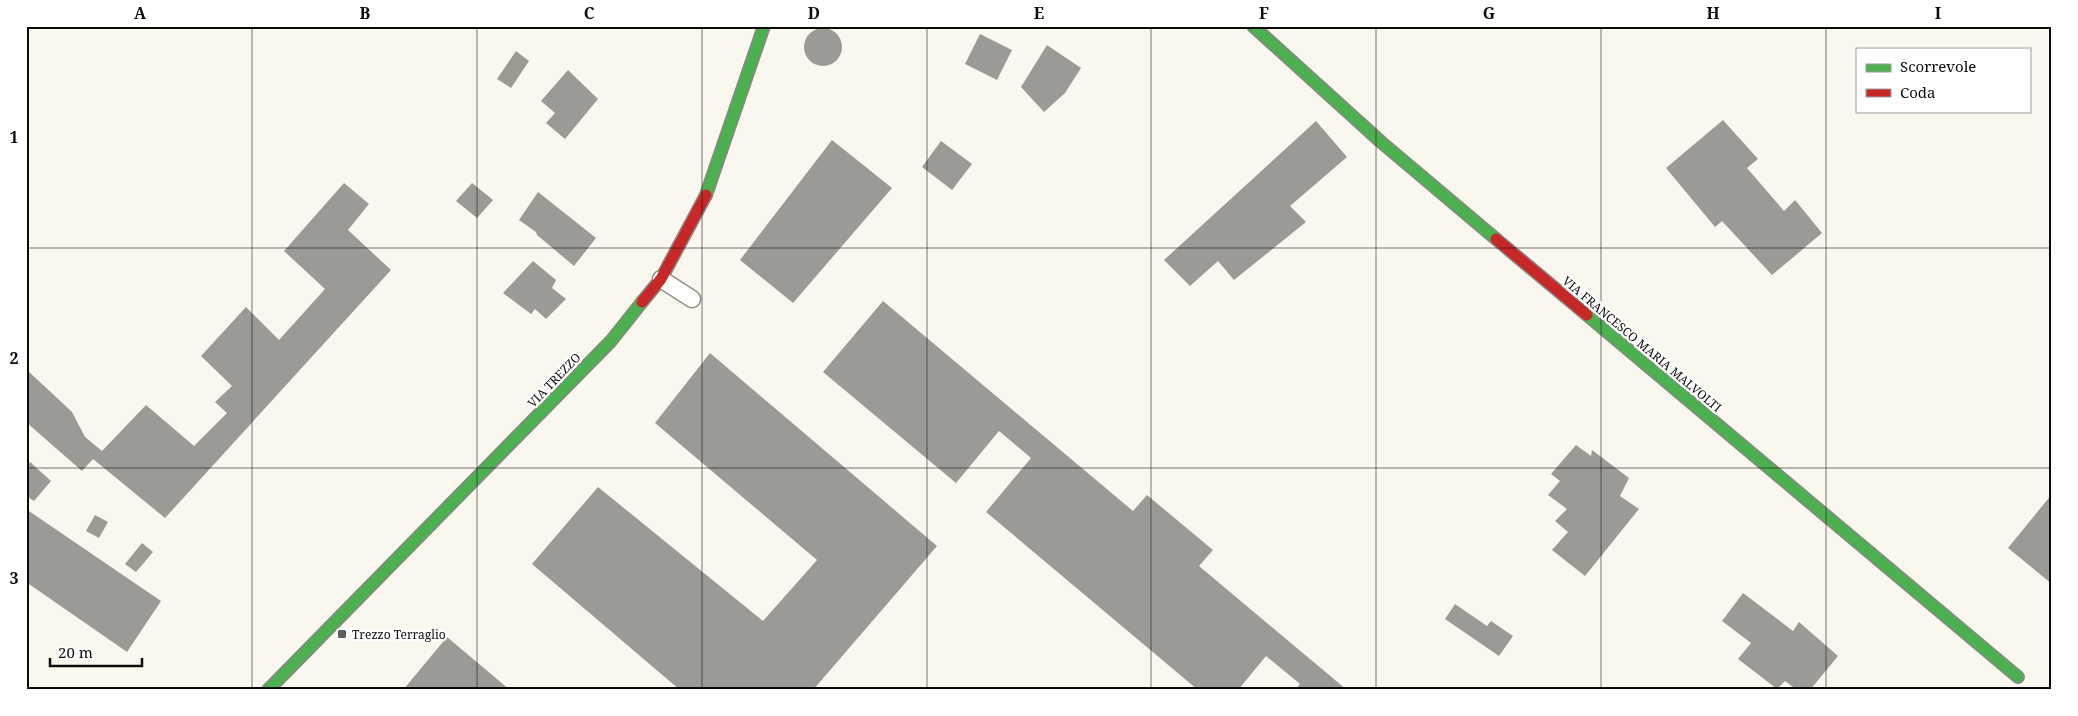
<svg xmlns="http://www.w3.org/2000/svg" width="2078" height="716" viewBox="0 0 2078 716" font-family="'Noto Serif',serif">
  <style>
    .building { fill: #9c9a95 }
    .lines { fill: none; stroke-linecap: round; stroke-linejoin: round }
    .lane-casing { stroke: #93928d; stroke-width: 19 }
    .fast-casing { stroke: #898884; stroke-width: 14 }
    .jam-casing { stroke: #898884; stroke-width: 14 }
    .lane { stroke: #fefefc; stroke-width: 16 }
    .fast { stroke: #4caf50; stroke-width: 11 }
    .jam { stroke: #c62828; stroke-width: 11 }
    .grid { fill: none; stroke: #0b0b0b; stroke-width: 1; stroke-opacity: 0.55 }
    .poi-dot { fill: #5f5e5a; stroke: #fff; stroke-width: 2 }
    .labels { text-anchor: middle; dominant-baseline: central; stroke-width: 5; stroke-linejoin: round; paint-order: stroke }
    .street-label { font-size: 12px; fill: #0b0b0b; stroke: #fff }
    .poi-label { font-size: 12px; fill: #0b0b0b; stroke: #fff; text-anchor: start }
    .neatline { fill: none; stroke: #0b0b0b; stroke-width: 2 }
    .grid-label { font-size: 16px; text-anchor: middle; font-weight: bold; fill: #0b0b0b }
  </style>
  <rect width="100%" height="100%" fill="#faf8ee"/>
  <path class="building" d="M804 47a19 19 0 1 1 38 0a19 19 0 1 1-38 0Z
    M980,34l32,16 -15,30 -32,-16z
    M1047,45l34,23 -16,25 -21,19 -23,-25z
    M516,51l13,10 -18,27 -14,-9z
    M568,70l30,29 -33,40 -19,-16 9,-10 -14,-12z
    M1723,120l35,39 -11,9 37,43 11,-11 27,33 -50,42 -50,-54 -7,6 -49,-59z
    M1316,121l31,36 -57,49 16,16 -72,58 -16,-19 -28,25 -26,-26z
    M832,140l60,48 -99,115 -53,-43z
    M941,141l31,23 -20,26 -30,-23z
    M344,183l25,21 -21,26 43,40 -226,248 -72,-59 -11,12 -56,-49v-53l46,43 13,25 17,14 44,-46 48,41 33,-33 -12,-11 17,-16 -31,-30 45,-49 33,33 46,-51 -41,-38z
    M472,183l21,17 -16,18 -21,-17z
    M538,192l58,46 -22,28 -37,-31 -1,-3 -17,-12z
    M533,261l23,19 -4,8 14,11 -20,20 -11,-10 -4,5 -28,-21z
    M883,301l250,210 14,-16 66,55 -14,16 148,124h-52l5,-6 -34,-28 -28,34h-40l-212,-178 45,-54 -32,-27 -43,52 -133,-111z
    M710,353l227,193 -124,144h-133l-148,-126 66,-77 165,134 54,-61 -162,-137z
    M1576,445l15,11 1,-6 37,28 -9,18 19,13 -54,67 -33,-26 16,-18 -13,-11 12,-12 -19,-14 12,-14 -9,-7z
    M30,462l21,19 -17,20 -8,-5v-30z
    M2052,494v90l-44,-36z
    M26,509l135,92 -34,51 -101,-70z
    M95,515l13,7 -9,16 -13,-7z
    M142,543l11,9 -17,20 -11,-8z
    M1743,593l50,38 6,-9 39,34 -28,34h-13l-12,-9 -8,8 -39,-30 13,-16 -29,-22z
    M1455,604l32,22 4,-5 22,15 -14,20 -54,-37z
    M447,637l63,53h-107z"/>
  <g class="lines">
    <g class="lane-casing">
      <path id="lane" d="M661,279l31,20"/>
    </g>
    <g class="fast-casing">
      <path id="fast" d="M1253,26l128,116 115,97
        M706,195l58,-169
        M1587,315l431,362
        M268,690l343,-349 31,-39"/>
    </g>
    <g class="jam-casing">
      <path id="jam" d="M1496,239l91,76
        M642,302l19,-23 45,-84"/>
    </g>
    <use href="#lane" class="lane"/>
    <use href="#fast" class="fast"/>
    <use href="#jam" class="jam"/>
  </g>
  <path class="grid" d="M252,26v664M477,26v664M702,26v664M927,26v664M1151,26v664M1376,26v664M1601,26v664M1826,26v664M26,248h2026M26,468h2026"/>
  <rect class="poi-dot" x="337" y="629" width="10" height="10" rx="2.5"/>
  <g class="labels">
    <g class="street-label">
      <text transform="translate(1642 344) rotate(40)">VIA FRANCESCO MARIA MALVOLTI</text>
      <text transform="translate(554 380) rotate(-46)">VIA TREZZO</text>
    </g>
    <g class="poi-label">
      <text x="352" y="634">Trezzo Terraglio</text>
    </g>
  </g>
  <rect width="2078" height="716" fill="none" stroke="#ffffff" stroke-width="55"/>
  <rect x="1856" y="48" width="175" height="65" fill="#ffffff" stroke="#9d9d9d"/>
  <rect x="1866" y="64" width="25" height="8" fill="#4caf50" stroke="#9d9d9d"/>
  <text x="1900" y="72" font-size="15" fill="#0b0b0b">Scorrevole</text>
  <rect x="1866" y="89" width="25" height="8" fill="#c62828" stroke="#9d9d9d"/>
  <text x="1900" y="98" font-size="15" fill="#0b0b0b">Coda</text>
  <path d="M50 658v8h92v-8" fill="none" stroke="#0b0b0b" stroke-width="2.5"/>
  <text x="58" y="658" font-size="15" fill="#0b0b0b" stroke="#ffffff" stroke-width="4" paint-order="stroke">20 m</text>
  <rect x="28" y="28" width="2022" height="660" class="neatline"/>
  <g class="grid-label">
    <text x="140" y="19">A</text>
    <text x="365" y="19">B</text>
    <text x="589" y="19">C</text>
    <text x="814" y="19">D</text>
    <text x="1039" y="19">E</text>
    <text x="1264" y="19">F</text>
    <text x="1489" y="19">G</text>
    <text x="1713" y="19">H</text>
    <text x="1938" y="19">I</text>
    <text x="14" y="143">1</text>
    <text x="14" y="364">2</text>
    <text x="14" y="584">3</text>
  </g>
</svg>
